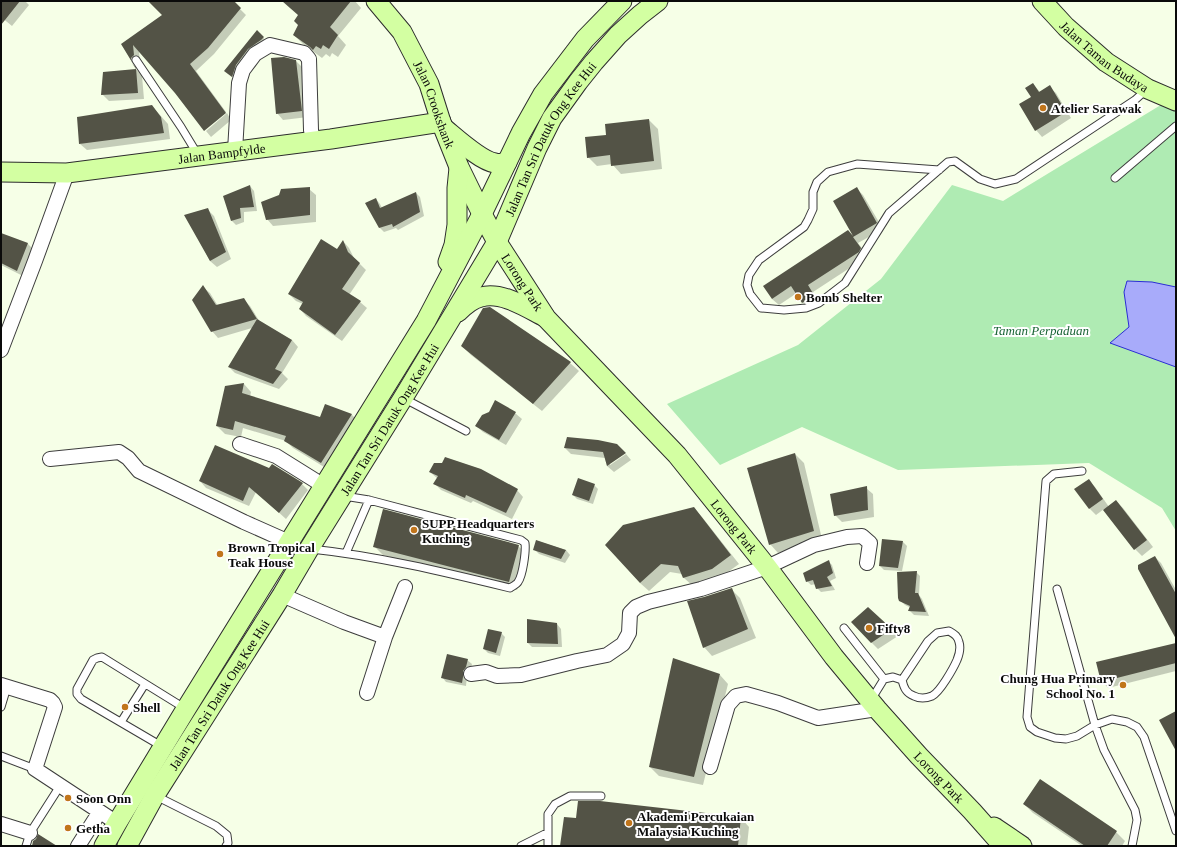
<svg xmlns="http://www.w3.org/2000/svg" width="1177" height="847" viewBox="0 0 1177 847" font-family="'Times New Roman',serif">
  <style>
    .green { fill: #afebb3 }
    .water { fill: #a8abfa; stroke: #2b2dd5 }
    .shadow { fill: #0003 }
    .building { fill: #535346 }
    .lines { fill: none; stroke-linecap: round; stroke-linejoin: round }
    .lane-casing { stroke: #3d3d3d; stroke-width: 9 }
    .street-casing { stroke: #3d3d3d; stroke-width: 16 }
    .secondary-casing { stroke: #2c2c2c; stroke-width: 21 }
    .lane { stroke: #fff; stroke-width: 7 }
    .street { stroke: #fff; stroke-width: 14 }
    .secondary { stroke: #d3ffa2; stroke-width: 19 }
    .poi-dot { fill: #c1751b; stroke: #fff; stroke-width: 1.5 }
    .labels { text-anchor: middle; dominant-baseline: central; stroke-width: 4; stroke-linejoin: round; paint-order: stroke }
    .street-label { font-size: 13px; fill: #0a0a0a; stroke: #fff }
    .poi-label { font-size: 13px; font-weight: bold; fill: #0a0a0a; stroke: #fff; text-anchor: start }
    .park-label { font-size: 13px; font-style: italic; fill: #186435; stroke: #fff }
  </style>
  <rect width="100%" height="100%" fill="#f6ffe7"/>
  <path class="green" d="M1169,100l7,4v427l-14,-23 -73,-45 -191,7 -96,-43 -82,38 -53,-61 131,-59 83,-66 71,-94 51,16z"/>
  <path class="water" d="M1127,281l25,1 24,5v80l-66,-24 19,-16 -5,-35z"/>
  <path class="shadow" d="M1,1h24l4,4 -17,21 -11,-9z
    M159,1h73l14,14 -32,39 -18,17 30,41 -22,17 -29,-36 -36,-42 1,11 -3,5 -5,-5 -10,-17 42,-30z
    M286,1h69l6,7 -23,28 8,9 -8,12 -6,-4 -2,4 -4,-3 -4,4 -19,-14 -9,-9 5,-10v-10z
    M257,31l10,11 -31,38 -6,-5z
    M296,61l6,6 6,50 -25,3 -6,-7z
    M137,70l5,6 2,23 -35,2 -7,-7 2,-21z
    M1033,84l7,8 9,-5 7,6 15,25 -29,19 -6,-7 -4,-33z
    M152,106l16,18 2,15 -83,11 -7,-6z
    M227,113l4,7 -20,17 -5,-6z
    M649,120l9,9 4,40 -41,5 -9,-10 -15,2 -9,-9 19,-22 -1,-10z
    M250,186l4,5 3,20 -13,1v10l-8,3 -4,-4z
    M309,189l7,6v27l-43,4 -6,-7z
    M857,189l6,6 20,34 -25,14 9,12 -2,3 -52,34 7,9 -11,7 -7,-6 -5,-9 -18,12 -7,-6 81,-63z
    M416,193l4,4 4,19 -26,14 -2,-2 -12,4 -4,-4 -13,-25 9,-4 4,5 2,4z
    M207,209l7,7 17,43 -14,8 -7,-6 -24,-46z
    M1,234l27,10 5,5 -10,27 -22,-11z
    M343,241l6,7 5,10 12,12 -17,25 11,7 7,6 -25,33 -36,-25 -6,-7 3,-5 -7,-3 -7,-7 48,-43z
    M203,287l7,6 8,13 25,-7 7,7 10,16 32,18 6,7 -16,26 6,6 -9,10 -44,-16 -6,-6 23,-39 -34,10 -6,-7z
    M462,346l108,17 9,8 -37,40 -71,-56z
    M244,384l7,8 -1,5 71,21 4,-12 27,9 7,7 -30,48 -36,-22 -7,-7 -43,-13 -2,9 -16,-3 -8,-8 9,-39z
    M515,413l7,6 -16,26 -23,-13 -7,-6z
    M598,441l12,22v2l16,-11 5,6 -17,12 -7,-6 -2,-8 -34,-4 -6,-6z
    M795,454l9,9 18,76 -44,14 -8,-9z
    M430,472l87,18 6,7 -11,22 -39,-18 -2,2 -30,-13 -7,-7 4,-4z
    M1088,480l7,7 14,20 7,-6 7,7 30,39 -11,9 -7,-7 -31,-40 -8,6 -6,-6z
    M200,481l102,3 6,6 -22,29 -30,-27 -7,14 -43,-18z
    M594,485l4,4 -5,15 -16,-5 -4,-4z
    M866,488l7,6 1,23 -32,5 -7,-7z
    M694,508l8,9 37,47 -18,13 -28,9 -9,-8 -2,-4 -12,-2 -21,19 -9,-8z
    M537,541l29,9 4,5 -5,8 -26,-9 -4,-4z
    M903,542l4,4 -5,25 -18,-1 -4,-4z
    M374,546h144l9,8 -10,36 -134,-35z
    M1155,557l6,6 15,27v47z
    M828,561l4,4 4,13 -6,3 5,9 -14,2 -4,-4 -1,-4 -5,1 -4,-4z
    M916,572l4,4 -1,19 3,4 7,17 -15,-1 -4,-4 1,-3 -6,-3 -5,-5z
    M731,589l9,9 16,40 -44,18 -8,-9z
    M868,609l30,27 -20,13 -6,-6z
    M557,624l4,5 1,18h-30l-4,-4z
    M501,633l4,4 -5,19 -12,-3 -4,-4z
    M1176,644v27l-68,17 -6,-7z
    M467,660l5,4 -2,8 -3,4 -1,10 -20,-4 -4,-5z
    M720,675l8,9 -25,101 -44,-9 -9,-9z
    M1040,781l76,51 9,9 -3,5h-40l-49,-33 -9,-9z
    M741,818l8,9 -2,19h-186z"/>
  <path class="building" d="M1,1h19l-19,24z
    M148,1h86l7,7 -33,40 -18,16 36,49 -22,18 -29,-38 -42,-48 1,10 -3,3 1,4 -11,-18 41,-29z
    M282,1h69l-21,26 8,8 -9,14 -6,-4 -2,4 -5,-3 -3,4 -3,-3 -17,-12 5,-10 -4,-4 4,-6z
    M257,30l7,7 -3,3 -13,9 -12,16 -4,12 -8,-6z
    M284,57l12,3 6,51 -26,3 -5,-56z
    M132,63l4,5 2,25 -37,2 2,-23 33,-3z
    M1033,83l6,9 11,-7 16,27 -31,19 -16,-27 12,-7 -6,-9z
    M152,105l9,12 3,16 -85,11 -2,-27z
    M649,119l5,42 -43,5 -1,-11 -23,3 -2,-21 21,-2 -1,-11z
    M250,185l4,22 -14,1 1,10 -10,3 -8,-25z
    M310,187v28l-44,5 -5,-18 18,-7 2,-6z
    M857,187l20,36 -24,14 8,11 -2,4 -51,33 6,10 -12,8 -11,-17 -19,13 -9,-13 85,-56 5,6 -20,-35z
    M416,192l4,20 -27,15 -1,-3 -13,4 -14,-25 11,-5 4,10z
    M208,208l18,44 -16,9 -26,-46z
    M1,233l27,10 -11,28 -16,-8z
    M321,239l16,10 6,-9 5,12 12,11 -18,26 19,12 -26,34 -36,-26 4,-7 -15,-8z
    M203,285l13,20 28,-7 13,21 -46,13 -19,-32z
    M490,307l81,55 -38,42 -72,-58 22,-38z
    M257,319l35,21 -17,29 7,3 -9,12 -45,-17z
    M244,383l-2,10 78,24 5,-13 27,10 -31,49 -37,-22 2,-5 -51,-15 -2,9 -17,-4 9,-40z
    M495,400l21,12 -17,28 -24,-14 7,-11 7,-3z
    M567,437l31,3 19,4 9,9 -19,13 -4,-14 -39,-4z
    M215,445l54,23 3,-4 31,19 -24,30 -30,-26 -6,14 -44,-20z
    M795,453l19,78 -45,14 -22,-77z
    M445,457l36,12 37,20 -12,24 -40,-18 -1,3 -32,-14 5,-8 -9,-4 5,-9h8z
    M578,478l17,6 -6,17 -17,-6z
    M1089,479l14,20 -14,10 -15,-20z
    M867,486l1,24 -34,6 -4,-22z
    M1116,500l31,40 -13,10 -31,-40z
    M694,507l37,48 -19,14 -29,9 -5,-12 -17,-2 -21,19 -35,-38 18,-20z
    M383,509l136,36 -10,37 -136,-35z
    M882,539l21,2 -5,27 -19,-2z
    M536,540l30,10 -5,9 -28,-9z
    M1155,556l21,38v45l-38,-70v-4z
    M829,560l4,13 -6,4 5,9 -16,3 -3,-9 -7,2 -3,-9z
    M917,571l-2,22h3l8,19 -18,-1 2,-5 -11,-5 -1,-3 -1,-26z
    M732,588l16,41 -45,19 -16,-47 17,-4z
    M868,607l24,22 -21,14 -20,-21z
    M527,619l30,4 1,21 -31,-1z
    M488,629l14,3 -6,21 -13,-4z
    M1176,643v20l-75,19 -5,-20z
    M447,654l21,5 -2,8 -3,4v6l-1,6 -21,-5z
    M673,658l47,16 -26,103 -45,-10z
    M1176,711v40l-17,-31z
    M1040,779l77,52 -10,15h-22l-62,-42z
    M578,801h22l141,16 -3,29h-178l4,-29 12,1z
    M38,834l19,12h-25l1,-5 3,-2z"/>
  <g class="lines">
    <g class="lane-casing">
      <path id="lane" d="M136,60l45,67 17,28
        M939,170l-82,-6 -29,8 -11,10 -4,10v17l-5,11 -4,7 -45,33 -10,15 -2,10 3,9 11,14 23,2 22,-2 13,-5 26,-20 44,-70 59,-51 7,-1 25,18 15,5 21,-5 119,-79 11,-10
        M1115,178l61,-52
        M403,398l63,33
        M1082,471l-28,3 -8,7 -19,236 3,10 7,5 18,6 11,1 11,-3 18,-11 17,-6 15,3 10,5 7,10 32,94
        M311,549c67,7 133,23 199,39 3,-2 7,-4 8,-6 5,-7 8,-31 7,-39l-4,-3 -152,-40 -25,-4
        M346,553l23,-53
        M1057,589l38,136 9,25 31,60 2,10 -5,26
        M844,628l40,51
        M949,631c5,3 9,5 10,11 2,6 0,13 -2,18 -4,9 -17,32 -25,36 -7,3 -12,3 -18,0 -8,-3 -10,-8 -12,-16l26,-39 9,-8z
        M871,700l13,-21 9,-2 9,3
        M1,707l6,-20
        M121,722l24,-38
        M163,747l-82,-48 -4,-5v-5l16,-29 4,-2 5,-1 84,52
        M1,756l34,13
        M156,796l60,30 11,9 1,8 -2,3
        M26,846l4,-13 30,-47
        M521,846l26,-13
        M548,846v-32l7,-10 15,-8h31"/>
    </g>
    <g class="street-casing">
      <path id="street" d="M235,151l4,-68 4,-13 12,-16 15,-9 34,8 5,6 2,71 2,11
        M1,350l34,-89 32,-88
        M240,444l36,12 48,30
        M50,459l69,-7 9,6 11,13 105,51 45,20
        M282,595l62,27 41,15
        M471,674l15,-2 11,4 24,-1 56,-14 30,-6 16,-11 6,-11 1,-20 6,-6 12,-5 53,-13 66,-22 47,-22 33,-8 15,-1 8,7 -3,20
        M1,685l49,15 3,3 2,4 -20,62 82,54
        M367,693l18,-56 20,-50
        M710,767l18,-62 8,-9 10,-2 32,9 40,15 59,-9
        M1,824l29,9
        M78,846l21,-33"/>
    </g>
    <g class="secondary-casing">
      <g id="secondary">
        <path id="s1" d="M376,1l26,31 27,52 12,38 18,45 23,47 15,28 49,76 131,137 90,112 67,90 43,52 42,47 53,55 31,35"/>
        <path id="s2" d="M1042,1l24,26 40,35 42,27 28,12"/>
        <path d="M445,129c11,9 36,32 50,34 3,1 8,0 12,-1"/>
        <path id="s3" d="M1,172l66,1 264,-34 110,-17"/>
        <path d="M448,262l6,-17 3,-20v-37l2,-20"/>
        <path d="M458,312c6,-6 14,-13 23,-15 21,-6 46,11 64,20"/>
        <path d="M994,827l28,19"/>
        <path d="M104,846l13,-23 69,-114 240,-388 56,-107 39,-81 22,-39 42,-55 37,-38"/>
        <path id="s4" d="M127,846l28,-51 127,-200 27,-46 94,-151 94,-156 40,-94 15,-30 26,-36 16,-20 24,-27 22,-20 18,-14"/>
      </g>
    </g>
    <use href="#lane" class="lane"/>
    <use href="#street" class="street"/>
    <use href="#secondary" class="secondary"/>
  </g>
  <g class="poi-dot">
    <circle cx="1043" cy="108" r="4"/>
    <circle cx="798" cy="297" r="4"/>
    <circle cx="414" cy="530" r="4"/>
    <circle cx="220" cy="554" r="4"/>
    <circle cx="869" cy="628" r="4"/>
    <circle cx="1123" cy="685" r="4"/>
    <circle cx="125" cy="707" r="4"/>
    <circle cx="68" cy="798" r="4"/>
    <circle cx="629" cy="823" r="4"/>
    <circle cx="68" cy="828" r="4"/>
  </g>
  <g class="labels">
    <g class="street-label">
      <text stroke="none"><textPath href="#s2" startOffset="84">Jalan Taman Budaya</textPath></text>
      <text stroke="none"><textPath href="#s1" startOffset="120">Jalan Crookshank</textPath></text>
      <text stroke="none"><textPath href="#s4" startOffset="825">Jalan Tan Sri Datuk Ong Kee Hui</textPath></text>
      <text stroke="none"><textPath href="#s3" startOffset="222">Jalan Bampfylde</textPath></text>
      <text stroke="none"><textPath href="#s1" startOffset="319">Lorong Park</textPath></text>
      <text stroke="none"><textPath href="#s4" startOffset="501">Jalan Tan Sri Datuk Ong Kee Hui</textPath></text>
      <text stroke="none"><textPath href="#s1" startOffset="643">Lorong Park</textPath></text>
      <text stroke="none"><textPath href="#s4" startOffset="177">Jalan Tan Sri Datuk Ong Kee Hui</textPath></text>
      <text stroke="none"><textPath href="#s1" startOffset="967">Lorong Park</textPath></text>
    </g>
    <g class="poi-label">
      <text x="1051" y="108">Atelier Sarawak</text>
      <text x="806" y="297">Bomb Shelter</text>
      <text x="422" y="523">SUPP Headquarters<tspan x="422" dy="15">Kuching</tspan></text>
      <text x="228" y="547">Brown Tropical<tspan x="228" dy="15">Teak House</tspan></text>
      <text x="877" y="628">Fifty8</text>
      <text x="1115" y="678" text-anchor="end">Chung Hua Primary<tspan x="1115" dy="15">School No. 1</tspan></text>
      <text x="133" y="707">Shell</text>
      <text x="76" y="798">Soon Onn</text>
      <text x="637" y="816">Akademi Percukaian<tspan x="637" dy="15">Malaysia Kuching</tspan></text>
      <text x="76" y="828">Getha</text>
    </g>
    <g class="park-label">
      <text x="1041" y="330">Taman Perpaduan</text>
    </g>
  </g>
  <rect width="1177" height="847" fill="none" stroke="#0a0a0a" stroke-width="4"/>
</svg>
